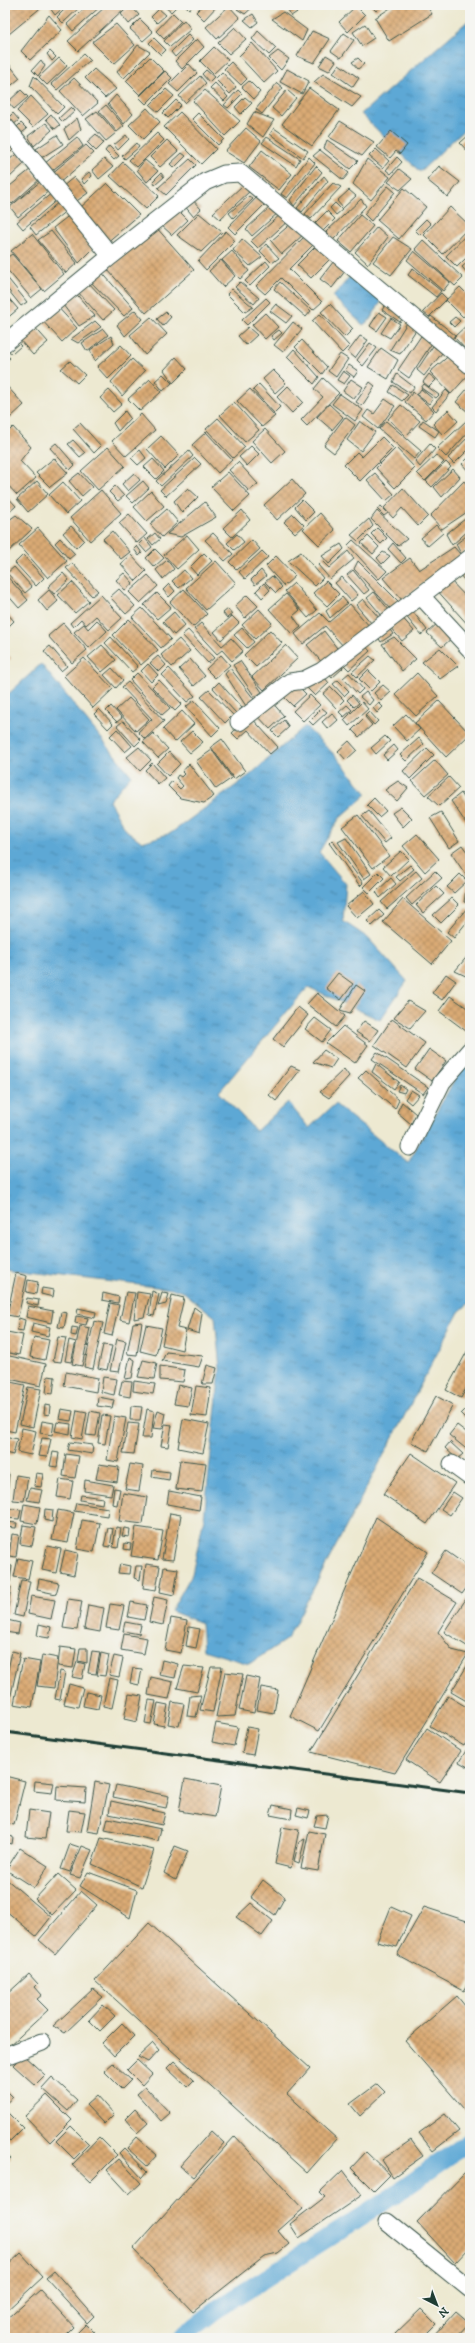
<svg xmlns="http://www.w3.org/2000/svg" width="475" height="2343" viewBox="0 0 475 2343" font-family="'IM FELL DW Pica',serif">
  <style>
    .water { fill: url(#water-ripples); stroke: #3e7284 }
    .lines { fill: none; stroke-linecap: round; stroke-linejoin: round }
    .canal { stroke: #5da8d5; stroke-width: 18 }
    .building { fill: url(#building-cross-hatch) }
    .minor-casing { stroke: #3e574c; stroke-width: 19 }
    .minor { stroke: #fff; stroke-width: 17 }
    .rail { stroke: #1f3d34; stroke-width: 3 }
  </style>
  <defs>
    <pattern id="water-ripples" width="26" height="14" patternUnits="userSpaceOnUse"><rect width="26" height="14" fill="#5da8d5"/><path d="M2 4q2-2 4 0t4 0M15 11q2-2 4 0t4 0" fill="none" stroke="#4c8aae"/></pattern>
    <pattern id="building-cross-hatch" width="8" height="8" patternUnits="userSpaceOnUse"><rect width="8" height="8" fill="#daaa75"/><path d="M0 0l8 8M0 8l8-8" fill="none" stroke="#b08c61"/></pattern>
  </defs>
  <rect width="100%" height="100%" fill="#f6f6f2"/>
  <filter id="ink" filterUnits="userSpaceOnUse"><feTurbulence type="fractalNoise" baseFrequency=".025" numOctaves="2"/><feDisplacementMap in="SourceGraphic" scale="8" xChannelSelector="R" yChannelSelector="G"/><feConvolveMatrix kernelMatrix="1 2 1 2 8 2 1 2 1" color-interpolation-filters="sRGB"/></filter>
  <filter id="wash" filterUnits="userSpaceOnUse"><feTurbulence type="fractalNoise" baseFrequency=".012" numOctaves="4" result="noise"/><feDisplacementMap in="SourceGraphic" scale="16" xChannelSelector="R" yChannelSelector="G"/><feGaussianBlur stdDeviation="0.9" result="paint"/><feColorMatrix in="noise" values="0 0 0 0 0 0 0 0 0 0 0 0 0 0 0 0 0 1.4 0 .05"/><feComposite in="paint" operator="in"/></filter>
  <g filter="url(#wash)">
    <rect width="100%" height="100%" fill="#ede9d1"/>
    <path class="water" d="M470,19v105l-50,48 -59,-58z
      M355,270l30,25 -15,25 -7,5 -30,-28z
      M41,664l90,111 -22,26 17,29 16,12 29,-9 79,-58 55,-49 31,30 31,38 -28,25 -20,33 27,32 -3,37 25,17 39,43 -27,39 -72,-33 -89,105 37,39 32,-29 21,26 26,-24 73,59 53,-95 9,-10v244l-11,10 -172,327 -38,25 -46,-14 -2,-27 -30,-12 21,-37 12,-56 16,-149 -5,-52 -34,-27 -176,-21v-572z"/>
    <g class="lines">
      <path class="canal" d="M180,2338l36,-28 165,-106 89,-63"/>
    </g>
    <g id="blocks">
      <path class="building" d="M5,5h39l-35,29 -4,-4z
        M53,5h13l-11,10 -5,-7z
        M69,5h13l-19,18 -6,-6z
        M88,5h14l-29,26 -6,-7z
        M107,5h15l3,3 -47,43 -10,-10z
        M130,5l9,10 -10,9 -8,-10z
        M167,5h11l-7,7 -6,-5z
        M185,5h9l-5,4z
        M203,5h15l-14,15 -8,-8z
        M242,5h13l-10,9 -8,-5z
        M286,5h22l-17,11z
        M370,5h12l-6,6z
        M395,5h31l6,9 -43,27 -14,-23z
        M229,6l11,12 -23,21 -11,-12z
        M356,6l9,9 -17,17 -9,-10z
        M159,9l7,6 -9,8 -6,-6z
        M283,12l24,18 -5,11 -30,-22z
        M173,13l8,8 -17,18 -8,-8z
        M253,14l5,8 -6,5 -8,-7z
        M49,15l13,15 -32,30 -9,-9z
        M140,19l13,13 -10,9 -13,-12z
        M184,20l7,9 -21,18 -6,-6z
        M116,24l19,21 -21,19 -22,-22z
        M365,24l9,14 -12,8 -9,-14z
        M235,27l11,12 -17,15 -11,-11z
        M258,31l18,17 -7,7 -17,-16z
        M312,31l18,8 -16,24 -17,-7z
        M344,33l10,7 -13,18 -10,-7z
        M188,35l5,5 -18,17 -4,-5z
        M154,38l12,12 -5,5 -12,-12z
        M197,39l7,8 -22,22 -7,-8z
        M252,43l25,28 -13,12 -25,-27z
        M138,45l12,7 -27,27 -6,-7z
        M214,47l14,13 -15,14 -13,-13z
        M50,51l6,6 -4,4 -5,-7z
        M278,51l11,8 -8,11 -12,-12z
        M84,54l6,6 -33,30 -6,-6z
        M326,55l10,6 -7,10 -10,-5z
        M150,57l14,14 -24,24 -14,-14z
        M59,58l8,8 -20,19 -8,-8z
        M358,58l6,6 -6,5 -6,-7z
        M5,59l15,19 -15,13z
        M41,60l4,6 -7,10 -6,-6z
        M231,62l16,17 -6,6 -17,-16z
        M189,64l8,9 -19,19 -9,-8z
        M339,64l20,14 -6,9 -20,-14z
        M94,69l22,20 -11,9 -20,-20z
        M287,69l22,12 -7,13 -22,-12z
        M206,70l8,7 -5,5 -7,-8z
        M165,71l7,7 -26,26 -7,-7z
        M222,72l14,15 -6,7 -15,-15z
        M323,74l38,23 -9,10 -38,-25z
        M34,76l30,31 -7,7 -27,-28z
        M200,76l6,7 -21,20 -6,-7z
        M74,78l24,25 -15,13 -23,-25z
        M249,81l11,11 -6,7 -12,-12z
        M215,83l13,14 -4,4 -14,-13z
        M277,83l6,5 -21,26 -6,-5z
        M309,88l30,22 -27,36 -30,-22z
        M166,89l8,7 -16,16 -8,-7z
        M21,90l7,7 -14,12 -6,-7z
        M205,90l35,31 -15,15 -32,-35z
        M238,90l4,4 -14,14 -4,-3z
        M287,90l9,8 -15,18 -9,-8z
        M116,95l17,19 -9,10 -16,-20z
        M31,96l17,18 -15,13 -16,-16z
        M245,97l7,6 -11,11 -6,-7z
        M176,100l5,5 -13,13 -5,-5z
        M106,105l18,21 -7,6 -18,-21z
        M5,106l4,5 -4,4z
        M71,107l4,4 -12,11 -4,-4z
        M147,108l13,14 -17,17 -14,-14z
        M97,111l19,22 -10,8 -20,-22z
        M180,112l36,37 -15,15 -37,-37z
        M254,112l20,8 -11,17 -16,-13z
        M13,113l6,7 -7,6 -5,-7z
        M198,113l26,26 -6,6 -26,-26z
        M51,114l9,11 -5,4 -9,-10z
        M77,118l4,11 -12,11 -5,-11z
        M340,121l34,21 -12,14 -33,-19z
        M21,123l6,6 -8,6 -4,-6z
        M46,123l6,7 -18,16 -6,-10z
        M246,128l15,13 -17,22 -19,-12z
        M274,128l34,23 -5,7 -33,-24z
        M391,131l16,14 -7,9 -4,-3 -6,7 -13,-11z
        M5,132l13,14 -13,11z
        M157,133l7,7 -27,27 -8,-7z
        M96,134l8,9 -8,8 -9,-9z
        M470,134v20l-10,-11z
        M57,135l6,9 -22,14 -5,-9z
        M126,135l3,4 -11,11 -4,-5z
        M77,137l6,9 -34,27 -5,-9z
        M267,137l33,22 -4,7 -34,-23z
        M167,140l11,11 -18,16 -10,-10z
        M327,140l31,21 -8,8 -26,-21z
        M136,143l3,4 -14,12 -3,-3z
        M86,145l8,8 -36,31 -7,-10z
        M109,146l10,10 -5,4 -9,-9z
        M376,149l13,12 -6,7 -14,-12z
        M262,150l30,24 -13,16 -30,-23z
        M320,150l29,23 -6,7 -30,-24z
        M19,152l7,10 -17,16 -4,-7v-8z
        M182,153l4,3 -12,12 -4,-4z
        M309,157l6,6 -28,35 -6,-4z
        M397,157l5,5 -11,12 -5,-4z
        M104,159l9,8 -14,12 -7,-9z
        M190,159l6,6 -30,30 -8,-7z
        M367,159l23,18 -19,23 -18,-16z
        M145,160l13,11 -11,11 -10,-12z
        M123,162l36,34 -13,13 -36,-33z
        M316,166l6,6 -28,34 -4,-6z
        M439,166l21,16 -12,15 -21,-17z
        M31,169l9,10 -28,25 -7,-6v-8z
        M399,169l13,10 -12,11 -12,-8z
        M89,172l3,4 -8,8 -3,-5z
        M161,173l3,4 -9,8 -2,-4z
        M324,176l4,5 -26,31 -5,-4z
        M74,177l14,16 -14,10 -12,-16z
        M42,180l8,10 -32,27 -8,-10z
        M107,183l32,32 -34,29 -26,-35z
        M333,183l8,4 -30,32 -6,-5z
        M242,186l8,5 -30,28 -7,-6z
        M388,186l7,6 -24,29 -7,-7z
        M404,188l22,19 -27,32 -22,-19z
        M349,190l7,6 -13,12 -6,-7z
        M53,192l6,6 -36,31 -6,-7z
        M262,192l7,8 -34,34 -7,-7z
        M249,196l4,3 -20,19 -4,-5z
        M190,197l11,12 -8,7 -10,-12z
        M361,199l5,7 -33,34 -7,-8z
        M60,201l7,9 -31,25 -6,-8z
        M335,203l7,7 -6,5 -6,-7z
        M271,206l8,6 -27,24 -6,-7z
        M175,207l13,13 -16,15 -12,-11z
        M450,207l20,19 -27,28 -19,-19z
        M327,211l8,8 -12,12 -8,-8z
        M283,212l6,8 -31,28 -7,-7z
        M199,213l23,19 -21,20 -24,-17z
        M71,214l25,32 -17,17 -26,-35z
        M360,215l13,11 -22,26 -13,-11z
        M426,219l5,5 -11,11 -5,-5z
        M294,221l11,12 -23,21 -11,-13z
        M155,226l39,44 -48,43 -39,-44z
        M377,227l11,10 -20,27 -13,-12z
        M51,231l26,32 -11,10 -28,-33z
        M226,231l9,10 -29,29 -8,-9z
        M470,231v23l-13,13 -11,-11z
        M32,234l32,40 -20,17 -33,-40z
        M307,234l9,8 -27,27 33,33 -9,8 -32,-32 -16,16 -9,-8z
        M393,237l19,12 -21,26 -18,-13z
        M242,239l20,18 -12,9 -17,-16z
        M423,240l40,38 -8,8 -40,-37z
        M320,242l14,13 -23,23 -14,-13z
        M266,244l13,14 -7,5 -12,-12z
        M232,251l17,20 -9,8 -18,-19z
        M414,251l36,31 -7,9 -36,-31z
        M12,254l30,35 -11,9 -26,-31v-8z
        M337,257l12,9 -17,22 -12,-9z
        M221,260l14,16 -12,11 -14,-16z
        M470,260v12l-2,2 -6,-7z
        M266,261l4,5 -20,20 -5,-5z
        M413,268l28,23 -5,6 -28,-22z
        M99,269l34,39 -9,8 -36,-37z
        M5,275l22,27 -6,4 -16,-20z
        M87,281l27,29 -11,10 -26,-29z
        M240,282l19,16 -5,6 -19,-17z
        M280,282l31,29 -5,6 -32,-28z
        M460,287l10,10v13l-7,7 -17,-17z
        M232,289l21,18 -8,5 -18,-18z
        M73,290l22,26 -16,10 -19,-25z
        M441,293l6,6 -18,18 -6,-5z
        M5,294l13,15 -13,11z
        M266,298l4,4 -23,23 -5,-5z
        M388,301l18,12 -6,9 -18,-12z
        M54,303l23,25 -15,14 -23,-25z
        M276,304l16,12 -6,7 -16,-12z
        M330,304l23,25 -8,8 -24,-25z
        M135,310l8,9 -18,17 -8,-11z
        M166,312l5,5 -8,9 -6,-7z
        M379,312l8,5 -10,14 -7,-5z
        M265,313l13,14 -13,12 -13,-14z
        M320,314l29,32 -7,7 -30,-32z
        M431,316l24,19 -5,7 -24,-20z
        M151,317l16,17 -22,21 -15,-20z
        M455,317l5,4 -6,6 -5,-5z
        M391,318l9,6 -10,14 -9,-5z
        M410,318l10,6 -20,30 -10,-4z
        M95,321l6,6 -23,16 -7,-4z
        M293,322l9,7 -19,23 -9,-7z
        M470,322v28l-2,2 -14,-15z
        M32,324l16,18 -15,13 -15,-17z
        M248,327l9,8 -11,10 -8,-9z
        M103,329l5,6 -21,16 -5,-8z
        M279,330l3,3 -8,7 -3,-4z
        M111,336l3,7 -19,18 -5,-11z
        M360,336l8,4 -13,18 -7,-6z
        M421,336l11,7 -23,35 -11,-8z
        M15,340l6,6 -9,8 -7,-6z
        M302,340l25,27 -5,7 -27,-27z
        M370,343l7,5 -14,18 -6,-6z
        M121,345l10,11 -23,23 -11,-12z
        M433,346l9,7 -18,23 -7,-6z
        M381,348l17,12 -10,19 -20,-12z
        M294,349l25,28 -5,7 -27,-27z
        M5,353l5,5 -5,5z
        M452,353l18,20 -19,21 -21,-22z
        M340,354l8,5 -12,18 -8,-6z
        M176,357l11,12 -14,14 -9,-13z
        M132,359l13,12 -23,25 -11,-14z
        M70,361l15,14 -8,8 -16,-14z
        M349,365l9,6 -4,6 -9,-7z
        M273,370l13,13 -11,10 -12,-14z
        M343,371l7,5 -6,8 -7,-4z
        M163,374l9,9 -9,8 -8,-10z
        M397,374l17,13 -4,6 -17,-11z
        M429,374l7,6 -7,7 -6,-5z
        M323,378l16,15 -32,33 -6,-6 22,-23 -9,-8z
        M150,379l11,13 -21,19 -12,-12z
        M351,379l12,8 -9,12 -11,-8z
        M370,382l5,4 -13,20 -6,-4z
        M5,384l19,21 -15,14 -4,-4z
        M259,384l21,23 -6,6 -21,-23z
        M424,384l15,11 -3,3 -15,-10z
        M393,385l15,10 -6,6 -13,-9z
        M288,386l15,16 -11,11 -15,-16z
        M250,389l25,27 -13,11 -25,-26z
        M421,389l12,10 -4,5 -12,-9z
        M467,389l3,3v18l-2,2 -12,-10z
        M109,390l13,14 -9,8 -13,-14z
        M446,390l4,4 -14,17 -4,-4z
        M413,392l21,19 -8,9 -21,-18z
        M340,394l23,16 -8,11 -23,-17z
        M385,399l10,7 -17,23 -15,-12 5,-7 6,4z
        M234,402l25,28 -14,12 -25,-27z
        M329,404l14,13 -11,13 -15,-13z
        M401,405l19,16 -14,15 -18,-17z
        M448,410l10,11 -15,14 -10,-11z
        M125,411l5,7 -12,13 -5,-8z
        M141,414l14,16 -29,26 -14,-15z
        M345,417l10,8 -21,28 -10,-8z
        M218,418l27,29 -12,11 -27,-29z
        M5,420l5,5 -5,5z
        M423,420l16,11 -4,6 -16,-11z
        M360,421l15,11 -14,19 -14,-11z
        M386,421l35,30 -7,8 -35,-30z
        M466,421l4,4v5l-24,27 -9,-9z
        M80,423l21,23 -7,7 -21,-24z
        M13,427l18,20 -11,14 16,17 -19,17 -12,-13v-47z
        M265,429l20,22 -13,12 -20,-22z
        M206,432l26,28 -14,13 -26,-28z
        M470,435v13l-16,16 -6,-6z
        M161,436l18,19 -14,14 -18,-20z
        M382,437l11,11 -33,33 -16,-16 13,-13 5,5z
        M73,440l12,13 -5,4 -12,-13z
        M56,443l19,22 -5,5 -20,-22z
        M430,444l5,5 -15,18 -5,-6z
        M251,446l8,8 -12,12 -8,-9z
        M108,447l17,19 -27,24 -17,-19z
        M396,448l19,20 -20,20 -19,-20z
        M140,450l6,8 -8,7 -7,-7z
        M189,451l4,5 -32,30 -5,-5z
        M436,455l8,7 -19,19 -8,-8z
        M470,456v17l-8,-9z
        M54,458l14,15 -18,14 -14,-14z
        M195,458l6,6 -35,32 -6,-6z
        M153,459l11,12 -8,8 -12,-12z
        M238,462l20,22 -9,7 -20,-21z
        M446,462l5,5 -19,20 -6,-6z
        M453,469l7,8 -18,20 -8,-10z
        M228,472l22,24 -16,15 -23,-24z
        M79,473l13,14 -10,9 -13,-15z
        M134,473l6,7 -12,11 -6,-7z
        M375,473l19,21 -8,7 -19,-21z
        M292,479l13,15 -28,26 -13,-15z
        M37,481l11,13 -20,18 -11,-13z
        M143,481l6,7 -16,15 -7,-7z
        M464,481l6,8v21l-28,19 -12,-13z
        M63,482l17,19 -14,13 -17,-19z
        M115,486l9,10 -6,5 -9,-9z
        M188,488l10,9 -16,16 -8,-12z
        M403,488l25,28 -10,10 -16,-18 -9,10 -9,-10z
        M101,490l20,23 -31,28 -20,-23z
        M151,491l13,15 -17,15 -13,-14z
        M5,494l11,12 -11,10z
        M302,500l12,12 -8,8 -11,-13z
        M205,502l11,15 -35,20 -14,-3z
        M381,506l7,7 -4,3 -7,-7z
        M167,509l11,13 -16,15 -12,-13z
        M242,510l8,10 -18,17 -9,-9z
        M377,511l30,28 -9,7 -27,-27z
        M320,513l15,17 -16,15 -16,-16z
        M129,514l18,20 -10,9 -18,-20z
        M293,514l11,11 -9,8 -11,-11z
        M16,515l16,14 -27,26v-32z
        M470,515v14l-18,16 -6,-11z
        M369,519l4,7 -15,15 -7,-6z
        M436,525l7,8 -15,13 -7,-8z
        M71,526l13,14 -8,8 -13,-15z
        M38,528l29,33 -19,17 -29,-33z
        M377,528l10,10 -6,6 -10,-10z
        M112,531l18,21 -9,7 -18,-20z
        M155,533l5,6 -7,6 -5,-6z
        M213,533l20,21 -8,7 -20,-21z
        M470,533v14l-9,7 -5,-10z
        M237,534l7,8 -10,8 -7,-7z
        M187,535l12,14 -22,20 -13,-14z
        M368,536l11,11 -6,7 -12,-11z
        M60,538l15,16 -6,5 -14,-16z
        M145,538l7,9 -6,5 -7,-8z
        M252,540l8,9 -23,21 -8,-8z
        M353,540l34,31 -8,8 -31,-34z
        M393,543l13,15 -5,5 -13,-14z
        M341,544l3,5 -15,15 -7,-8z
        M137,546l5,7 -3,3 -5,-7z
        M454,547l7,8 -59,45 -19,-22 27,-20 9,12z
        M155,549l9,9 -10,9 -8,-9z
        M262,551l6,6 -23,22 -6,-7z
        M348,551l6,8 -24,20 -12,-14 4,-4 7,7z
        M301,552l22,26 -8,8 -27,-25z
        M383,552l7,4 -8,8 -5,-6z
        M204,553l8,8 -15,14 -7,-8z
        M23,555l21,23 -8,8 -21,-23z
        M131,555l15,16 -10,10 -15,-17z
        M276,556l19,20 -11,10 -18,-20z
        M167,560l7,9 -11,10 -7,-9z
        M216,561l20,22 -30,27 -20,-22z
        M358,561l41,41 -8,7 -37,-40z
        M72,563l26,28 -6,5 -26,-28z
        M14,567l18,20 -7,6 -18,-20z
        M466,568l4,5v14l-11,-13z
        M184,570l7,8 -12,10 -7,-7z
        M261,570l5,6 -11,9 -4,-5z
        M353,570l16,20 -5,4 -17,-19z
        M63,573l6,7 -15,14 -6,-7z
        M124,573l9,10 -8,7 -9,-10z
        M5,574l23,26 -9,8 -14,-16z
        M148,575l10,11 -18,17 -11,-11z
        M272,576l10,11 -6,6 -11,-11z
        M342,577l16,18 -7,6 -16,-18z
        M448,578l22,23v26l-36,-40z
        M326,581l13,13 -12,12 -14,-13z
        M72,582l17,19 -14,12 -17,-18z
        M264,583l6,7 -8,8 -6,-7z
        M294,583l23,27 -9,8 -23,-27z
        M169,584l6,7 -6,6 -6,-7z
        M119,589l16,17 -9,8 -16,-17z
        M184,589l23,25 -14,13 -23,-25z
        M49,590l9,11 -11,10 -9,-11z
        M374,592l16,19 -7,6 -16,-19z
        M157,593l14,14 -14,12 -13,-14z
        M286,594l14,16 -7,6 8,11 -9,7 -23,-25z
        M101,595l21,23 -13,12 -13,-14 -10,9 -5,-6 -8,8 -3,-4z
        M247,595l11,11 -13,12 -10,-12z
        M342,597l5,6 -17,15 -4,-7z
        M363,599l16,19 -7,6 -16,-19z
        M350,604l20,23 -25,21 -20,-22 -22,18 -8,-10 25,-21 9,9z
        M142,608l29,31 -10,9 -29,-31z
        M228,609l4,5 -5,4 -4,-5z
        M259,609l13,14 -17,16 -13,-14z
        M411,609l16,21 -6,5 -16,-20z
        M5,611l9,10 -9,9z
        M174,612l11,13 -11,10 -11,-13z
        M400,615l14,16 -12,10 -13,-15z
        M232,616l7,7 -18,17 -7,-8z
        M129,619l29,31 -17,15 -28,-30z
        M97,620l10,11 -18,17 -15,-16 10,-8 4,5z
        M440,621l14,15 -12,11 -15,-14z
        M63,623l24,27 -15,13 -24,-27z
        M201,623l21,23 9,-8 12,13 -11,10 -10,-11 -5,4 -23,-25z
        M388,627l5,7 -12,8 -5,-8z
        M242,628l12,14 -7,6 -13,-13z
        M188,630l26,28 -6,5 -26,-28z
        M270,630l12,13 -26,24 -12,-12z
        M324,631l16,21 -15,14 -18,-21z
        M111,637l27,30 -6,5 -27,-29z
        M394,637l22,22 -14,12 -20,-27z
        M179,639l11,12 -18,16 -11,-12z
        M363,643l7,8 -21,19 -7,-7z
        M102,645l14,15 -14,12 -14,-15z
        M286,645l12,13 -34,32 -12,-13z
        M50,646l17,20 -6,5 -17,-20z
        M440,648l18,18 -18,13 -18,-17z
        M5,652l6,6 -6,6z
        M221,655l9,10 -15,13 -9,-9z
        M158,656l8,9 -7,7 -9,-9z
        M370,656l5,4 -18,17 -5,-5z
        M84,658l29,31 -20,19 -29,-32z
        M190,659l15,17 -11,10 -15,-17z
        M240,661l22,31 -7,5 -22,-32z
        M337,661l6,7 -11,10 -6,-7z
        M148,664l10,11 -7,7 -10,-11z
        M112,668l11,12 -7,8 -12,-13z
        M169,668l26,28 -8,6 -25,-27z
        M230,668l24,31 -8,7 -21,-32z
        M368,670l12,12 -9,9 -12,-12z
        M137,673l33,35 -8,7 -32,-35z
        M321,673l8,10 -14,13 -9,-9z
        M349,673l14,16 -5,5 -15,-16z
        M417,673l21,23 -22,20 -21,-22z
        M159,680l23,24 -7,7 -23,-24z
        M338,680l11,11 -5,5 -11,-12z
        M128,682l36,39 -19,18 -7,-7 14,-13 -30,-32z
        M219,682l23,26 -6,5 -23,-25z
        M294,682l12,12 -13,12 -12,-12z
        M383,685l8,7 -10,9 -7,-8z
        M331,687l13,13 -8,8 -13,-14z
        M209,690l24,25 -8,8 -24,-26z
        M366,692l7,8 -4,5 -9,-8z
        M310,695l10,10 -17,16 -10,-10z
        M352,695l7,8 -5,4 -7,-7z
        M129,698l20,21 -13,12 -20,-21z
        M194,700l26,28 -8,8 -26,-29z
        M270,700l14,16 -14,13 -14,-15z
        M439,701l31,33 -24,23 -31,-34z
        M362,702l6,7 -19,17 -5,-6z
        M379,703l4,4 -6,6 -4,-5z
        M347,705l5,5 -8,7 -5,-5z
        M111,706l11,12 -5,4 -11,-11z
        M322,708l5,4 -14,13 -4,-4z
        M99,709l14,15 -5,5 -14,-15z
        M182,711l12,13 -19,18 -12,-13z
        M369,711l9,10 -4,4 -9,-10z
        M332,713l6,7 -10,9 -6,-7z
        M406,714l14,15 -13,12 -14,-15z
        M250,716l28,31 -8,7 -22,-24 -10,9 -6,-6z
        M365,717l7,8 -13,12 -7,-7z
        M284,720l5,7 -11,10 -6,-6z
        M123,721l18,19 -6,6 -18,-20z
        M117,729l15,17 -7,6 -15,-16z
        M192,731l11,11 -13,11 -10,-11z
        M153,733l15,16 -10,9 -15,-16z
        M385,736l5,5 -14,13 -5,-6z
        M419,738l5,6 -18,17 -6,-6z
        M222,739l23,32 -11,8 -23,-32z
        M349,741l8,9 -11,10 -8,-9z
        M394,745l4,5 -11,10 -4,-5z
        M139,747l12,13 -11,11 -13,-14z
        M427,748l7,7 -24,24 -7,-8z
        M212,750l20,28 -16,11 -20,-28z
        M169,752l11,12 -12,12 -11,-12z
        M435,760l13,15 -23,20 -13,-14z
        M152,763l13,15 -7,6 -13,-14z
        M189,764l25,32 -10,7 -24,-5 -12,-12 4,-5 8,8 3,-3 -7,-8 2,-3 3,2 3,-3 -2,-2z
        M449,777l10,11 -20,18 -11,-10z
        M398,781l10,7 -11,13 -12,-11z
        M461,793l9,14v22l-19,-28z
        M374,798l12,13 -7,6 -12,-12z
        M401,807l11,11 -9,9 -11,-14z
        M369,811l22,27 -6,5 -23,-27z
        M441,812l18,29 -10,7 -19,-30z
        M358,815l31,41 -16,12 -31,-41z
        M417,834l22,25 -14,13 -22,-26z
        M346,838l25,36 -7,5 -26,-37z
        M332,840l31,43 -3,3 -31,-43z
        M462,845l8,11v25l-19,-28z
        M401,851l8,8 -18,17 -8,-9z
        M410,865l4,4 -14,12 -4,-4z
        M416,871l6,7 -35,31 -6,-7z
        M435,871l7,7 -30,27 -6,-7z
        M378,872l6,6 -15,15 -6,-6z
        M460,874l7,7 -13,12 -7,-6z
        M391,878l5,6 -16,14 -4,-6z
        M467,884h3v19l-6,-1z
        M436,886l8,8 -21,19 -7,-8z
        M364,891l10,13 -17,14 -11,-12z
        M452,898l7,7 -18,18 -8,-8z
        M403,899l48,42 -19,23 -49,-42z
        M467,908l3,2v8l-16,20 -7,-6z
        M379,910l5,5 -12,11 -5,-5z
        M470,953v25l-15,-7z
        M338,973l15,11 -12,16 -15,-12z
        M446,974l10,7 -14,19 -10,-7z
        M356,985l9,6 -15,22 -10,-3z
        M317,993l28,23 -9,11 -29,-23z
        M450,996l20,14v24l-31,-23z
        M408,1001l17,10 -15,17 -16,-10z
        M298,1007l10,8 -25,32 -10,-8z
        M315,1018l16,12 -9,12 -17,-13z
        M392,1019l33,24 -18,25 -33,-23z
        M364,1021l14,9 -8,11 -14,-9z
        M343,1026l25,19 -13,18 -29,-20z
        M429,1049l17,12 -14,20 -17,-12z
        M324,1050l13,9 -6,9 -18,-6z
        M377,1052l51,35 -5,7 -51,-35z
        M376,1064l23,18 -5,7 -22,-17z
        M291,1066l9,4 -24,31 -7,-6z
        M344,1069l5,7 -20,22 -9,-6z
        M366,1070l33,30 -4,9 -37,-31z
        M400,1085l6,4 -2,4 -7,-2z
        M411,1090l8,5 -8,9 -6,-5z
        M402,1102l14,12 -5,10 -14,-12z
        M16,1273l11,3 -9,41 -11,-2z
        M5,1274h3l-2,11h-1z
        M28,1280l10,2 -2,12 -10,-2z
        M42,1288l12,2 -1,7 -12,-3z
        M152,1291l7,3 -5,22 -5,-1z
        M126,1292l9,1 -6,29 -9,-2z
        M137,1292l13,2 -6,23 -10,2z
        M103,1293l16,4 -1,6 -16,-3z
        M162,1293l7,1 -3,10 -8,2z
        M172,1295l12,3 -7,30 9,2 -4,20 -20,-5z
        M27,1298l12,2 -1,6 -12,-3z
        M110,1303l9,2 -7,31 -8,-2z
        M28,1306l25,5 -2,12 -25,-6z
        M194,1307l8,6 -3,21 -12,-4z
        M78,1308l18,4 -1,6 -18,-4z
        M61,1312l6,1 -3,15 -6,-1z
        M76,1316l12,2 -2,7 -11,-2z
        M19,1318l6,2 -2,11 -6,-1z
        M94,1321l9,2 -10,46 -9,-2z
        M142,1322l-5,33 -10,-1 6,-31z
        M33,1323l17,4 -2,9 -17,-4z
        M146,1325l16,3 -6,27 -16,-4z
        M80,1326l10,2 -8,38 -10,-2z
        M72,1327l6,1 -2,8 -5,-1z
        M7,1332l16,3 -4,20 -14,-3z
        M34,1337l15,3 -4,20 -15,-3z
        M58,1337l8,1 -5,24 -8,-1z
        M117,1339l9,2 -7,31 -9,-1z
        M69,1340l7,2 -5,20 -6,-1z
        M103,1345l9,1 -5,24 -9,-2z
        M470,1346v35l-9,17 -15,-8z
        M166,1352l37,4 -4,11 -37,-6z
        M5,1355l41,9 -5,22 -36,-8z
        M130,1357l5,3 -3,18 -7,1z
        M143,1360l14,3 -3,16 -16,-2z
        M207,1365l10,3 -4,16h-11z
        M160,1366l25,4 -2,12 -23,-2z
        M66,1372l32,6 -2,14 -32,-6z
        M48,1376l7,1 -2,17 -7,-1z
        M103,1377l14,2 -3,16 -13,-3z
        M122,1381l10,1 -2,15 -11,-2z
        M134,1381l21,3 -2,10 -20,-3z
        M10,1382l15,3 -10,47 -10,-2v-25z
        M178,1385l14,3 -4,18 -14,-2z
        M196,1386l15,2 -4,29 -16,-2z
        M28,1387l13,2 -8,38 -13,-3z
        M436,1396l17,9 -25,46 -17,-9z
        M98,1397l16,3 -2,8 -15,-2z
        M45,1405l5,1 -1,9 -5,-1z
        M470,1405v18l-9,-9z
        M131,1406l11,1 -2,13h-10z
        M61,1409l12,2 -2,10 -12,-2z
        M147,1409l7,2 -3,27h-9z
        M77,1410l10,2 -5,27 -10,-2z
        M158,1410l7,3 -3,16 -9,-1z
        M90,1411l10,2 -4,23 -10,-1z
        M102,1415l8,1 -5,28 -7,-1z
        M114,1416l12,2 -8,44 -11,-2z
        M183,1419l26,5 -6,29 -25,-5z
        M42,1421l12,2 -2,12 -12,-2z
        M57,1422l14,2 -1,10 -15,-3z
        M128,1423l11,1 -5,30 -11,-1z
        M165,1424l7,1 -4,22 -7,-1z
        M457,1425l13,10v17l-21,-17z
        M22,1428l14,3 -5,24 -14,-3z
        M5,1436l12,3 -4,16 -8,-2z
        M42,1438l9,1 -4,18 -9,-1z
        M70,1442l23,3 -1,9 -24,-4z
        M450,1442l13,12 -6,5 -12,-11z
        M53,1452l6,1 -2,14 -7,-1z
        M411,1453l44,30 -28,41 -44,-30z
        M66,1454l13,2 -4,22 -12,-2z
        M180,1460l26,3 -4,29 -26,-3z
        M99,1464l20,3 -2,15 -21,-3z
        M130,1464l13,2 -4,25 -14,-2z
        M153,1470l17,2 -1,8 -17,-3z
        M36,1473l7,1 -2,13 -7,-1z
        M5,1474h4l-2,21h-2z
        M16,1475l12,2 -4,24 -11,-1z
        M60,1479l13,2 -3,18 -13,-2z
        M85,1480l28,5 -2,10 -27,-4z
        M30,1488l12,2 -3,12 -12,-2z
        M114,1488l6,1 -3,16 -5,-1z
        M169,1491l32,6 -2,13 -32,-6z
        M453,1492l9,6 -12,17 -9,-6z
        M123,1493l24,4 -4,27 -24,-3z
        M81,1495l22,3 -1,6 -22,-4z
        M76,1503l32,5 -1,8 -33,-5z
        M24,1504l16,3 -3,17 -16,-3z
        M5,1508l16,2 -2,9 -14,-1z
        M45,1509l8,1 -1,12 -8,-2z
        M58,1510l16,3 -6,30 -16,-3z
        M170,1513l11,2 -8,45 -11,-1z
        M376,1517l52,35 -109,179 -29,-15z
        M82,1520l18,3 -6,29 -17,-3z
        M5,1522l12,1 -1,5 -11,-1z
        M23,1525l13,2 -4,19 -12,-2z
        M116,1527l5,1 -3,20 -5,-1z
        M136,1527l27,4 -5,29 -27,-4z
        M108,1528l5,1 -3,18 -6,-1z
        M124,1528l6,1 -1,8 -7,-1z
        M12,1534l7,1 -3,22 -7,-1z
        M125,1543l6,1 -1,6 -6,-1z
        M47,1546l14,3 -5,24 -14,-3z
        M65,1550l13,3 -4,22 -14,-3z
        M446,1551l24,17v15l-8,11 -31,-21z
        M18,1558l14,3 -4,18 -14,-2z
        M120,1564l10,2 -1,8 -11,-1z
        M146,1564l14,2 -4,24 -13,-2z
        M5,1565l7,1 -2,16 -5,-1z
        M136,1566h6l-2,14 -6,-2z
        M164,1567l14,2 -4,26 -14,-3z
        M417,1578l40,24 -19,30 14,18 16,4 -73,119 -84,-21z
        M39,1579l20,4 -3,11 -19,-4z
        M21,1580l9,1 -7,36 -9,-2z
        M5,1586l6,1 -4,27h-2z
        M470,1593v55l-26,-16z
        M31,1596l24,4 -4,19 -23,-5z
        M154,1597l14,3 -5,25 -14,-3z
        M68,1599l14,2 -5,29 -14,-2z
        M131,1602l16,3 -3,15 -16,-3z
        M110,1604l14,2 -5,24 -13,-2z
        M88,1605l16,3 -4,24 -16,-3z
        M171,1618l16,3 -6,32 -16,-3z
        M7,1620l13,3 -2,11 -13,-2z
        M125,1622l16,3 -2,9 -16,-3z
        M39,1624l12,3 -2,11 -12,-2z
        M189,1627l11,2 -4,19 -10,-2z
        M124,1634l23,4 -3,16 -23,-4z
        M60,1647l16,2 -3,19 -15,-2z
        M80,1648h7v15l-9,-2z
        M12,1651l8,2 -11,51 -4,-1v-19z
        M92,1651l8,1 -4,22 -8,-1z
        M101,1653l8,2 -4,21 -8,-1z
        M42,1655l16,3 -4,30 -17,-2z
        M114,1656l9,2 -4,19 -10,-2z
        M23,1659l17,3 -8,45 -18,-3z
        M162,1660l16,4 -3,14 -16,-3z
        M470,1661v42l-19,-11z
        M77,1662l8,2 -3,15 -10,-2z
        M184,1666l20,2 -7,24 -20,-4z
        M211,1667h11l-9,45 -13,-2z
        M133,1668l9,1 -3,16 -9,-2z
        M60,1671l5,1 -5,28 -5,-1z
        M225,1672l18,2 -8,42 -19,1z
        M246,1676l14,3 -6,34 -15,-3z
        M151,1677l22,5 -4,17 -21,-4z
        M109,1678l9,2 -6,28 -9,-2z
        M69,1684l14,4 -5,19 -14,-3z
        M261,1687l17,3 -4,23 -17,-3z
        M86,1692l15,3 -3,14 -15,-3z
        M129,1694l13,2 -5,26 -13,-3z
        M201,1695l-5,22 -9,-1 3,-20z
        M448,1696l22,13v27l-6,10 -34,-20z
        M149,1700l7,1 -5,23 -6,-1z
        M172,1702l12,2 -5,22 -11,-2z
        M158,1703l10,2 -4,21 -10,-2z
        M216,1723l22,4 -4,19 -22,-4z
        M247,1727l11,2 -5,26 -11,-2z
        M427,1728l34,23 -21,31 -34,-22z
        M470,1744v24l-11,-6z
        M5,1776l20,5 -11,44 -9,-2z
        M185,1779l36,7 -6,31 -36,-6z
        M35,1781l19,2 -2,10 -18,-2z
        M95,1782l14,3 -10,48 -12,-2z
        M116,1785l53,11 -3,12 -53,-11z
        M57,1786l29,2 -1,14 -29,-2z
        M111,1801l54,12 -3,12 -53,-11z
        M273,1805l19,4 -1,10 -21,-4z
        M298,1808l12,3 -2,7 -12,-3z
        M29,1810l20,3 -4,26 -19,-2z
        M69,1810l16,2 -4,20 -15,-1z
        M328,1815l-3,13 -11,-2 3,-10z
        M108,1818l53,11 -3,12 -53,-11z
        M282,1827l17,3 -8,38 -16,-4z
        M309,1831l16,3 -7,37 -17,-3z
        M5,1835l8,2 -1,7 -7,-2z
        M101,1838l53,12 -12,37 -50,-23z
        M305,1839l-6,24 -5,-2 5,-19z
        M70,1844l9,3 -9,25 -9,-3z
        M82,1846l10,4 -12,28 -10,-3z
        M175,1846l13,5 -12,29 -12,-7z
        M20,1848l28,18 -14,22 -28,-18z
        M88,1872l49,18 -7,28 -50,-32z
        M58,1874l18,16 -24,25 -17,-16z
        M5,1878l46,39 -15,19 -31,-26z
        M263,1880l22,17 -10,18 -24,-18z
        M81,1891l16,14 -42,49 -16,-14z
        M251,1903l22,18 -11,15 -26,-19z
        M391,1907l20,9 -14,31 -20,-5z
        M424,1907l46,15v59l-6,10 -67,-36z
        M149,1923l161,145 -23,26 50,45 -30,34 -212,-192z
        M29,1974l9,10 -3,3 7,8 -5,4 11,11 -42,39 -1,-53z
        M93,1989l10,8 -38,36 -12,-7z
        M457,1996l13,16v104l-65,-75z
        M103,2005l12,11 -15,15 -11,-11z
        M122,2023l12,13 -20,20 -12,-13z
        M153,2043l6,7 -11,12 -10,-5z
        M23,2055l22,20 -10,10 -22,-20z
        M137,2060l15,14 -10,11 -15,-15z
        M174,2061l20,19 -7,7 -20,-19z
        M113,2063l18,17 -9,9 -18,-18z
        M52,2077l25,23 -9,11 -26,-23z
        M377,2084l8,8 -25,24 -10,-12z
        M145,2087l25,26 -9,8 -24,-27z
        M5,2089l8,8 -8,7z
        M47,2095l25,25 -22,22 -25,-26z
        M97,2095l17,19 -10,10 -18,-19z
        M135,2109l13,14 -11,10 -12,-14z
        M5,2110l18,18 -13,13 -5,-5z
        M445,2114l14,17 -26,20 -14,-18z
        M71,2126l18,18 -15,15 -18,-18z
        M211,2131l13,12 -30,34 -14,-11z
        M235,2136l68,73 -25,22 11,13 -11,9 -14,3 -71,56 -60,-63z
        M99,2137l18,18 -27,27 -18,-17z
        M137,2137l20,18 -10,11 -20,-18z
        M411,2140l12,16 -30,21 -11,-17z
        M124,2148l23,24 -5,6 -23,-25z
        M5,2152l6,6 -6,5z
        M366,2152l24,23 -16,16 -23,-23z
        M119,2159l22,24 -12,11 -22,-24z
        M470,2168v79l-15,16 -38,-41z
        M343,2170l19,25 -63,43 -9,-14 35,-27 -5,-5z
        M21,2253l22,24 -38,35v-44z
        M54,2271l40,45 -7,7 -41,-45z
        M40,2290l34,37 -11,11h-58v-17z
        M421,2309l15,15 -14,14h-24l-3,-4z
        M456,2311l14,12 -14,15h-25z
        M86,2324l14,14h-18l-5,-5z
        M470,2332v6h-7z"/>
    </g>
  </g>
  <g filter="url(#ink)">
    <use href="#blocks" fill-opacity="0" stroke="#3e574c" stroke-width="1"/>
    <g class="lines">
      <g class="minor-casing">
        <path id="minor" d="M5,126l106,130 -106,87
          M111,256l94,-74 19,-8 16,-1 230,192
          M421,596l49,53
          M239,722l51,-40 14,-2 18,-9 148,-113
          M410,1147l32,-65 28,-32
          M452,1464l18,13
          M5,2056l37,-14
          M387,2222l83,67"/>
      </g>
      <use href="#minor" class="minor"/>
      <path class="rail" d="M5,1732l465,61"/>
    </g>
  </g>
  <rect width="475" height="2343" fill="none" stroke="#f6f6f2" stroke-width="20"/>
  <g transform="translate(437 2305) rotate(138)" stroke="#f6f6f2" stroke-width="3" paint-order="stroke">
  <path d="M0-3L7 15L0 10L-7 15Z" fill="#1f3d34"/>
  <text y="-6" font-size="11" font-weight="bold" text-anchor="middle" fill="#1f3d34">N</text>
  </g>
</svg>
